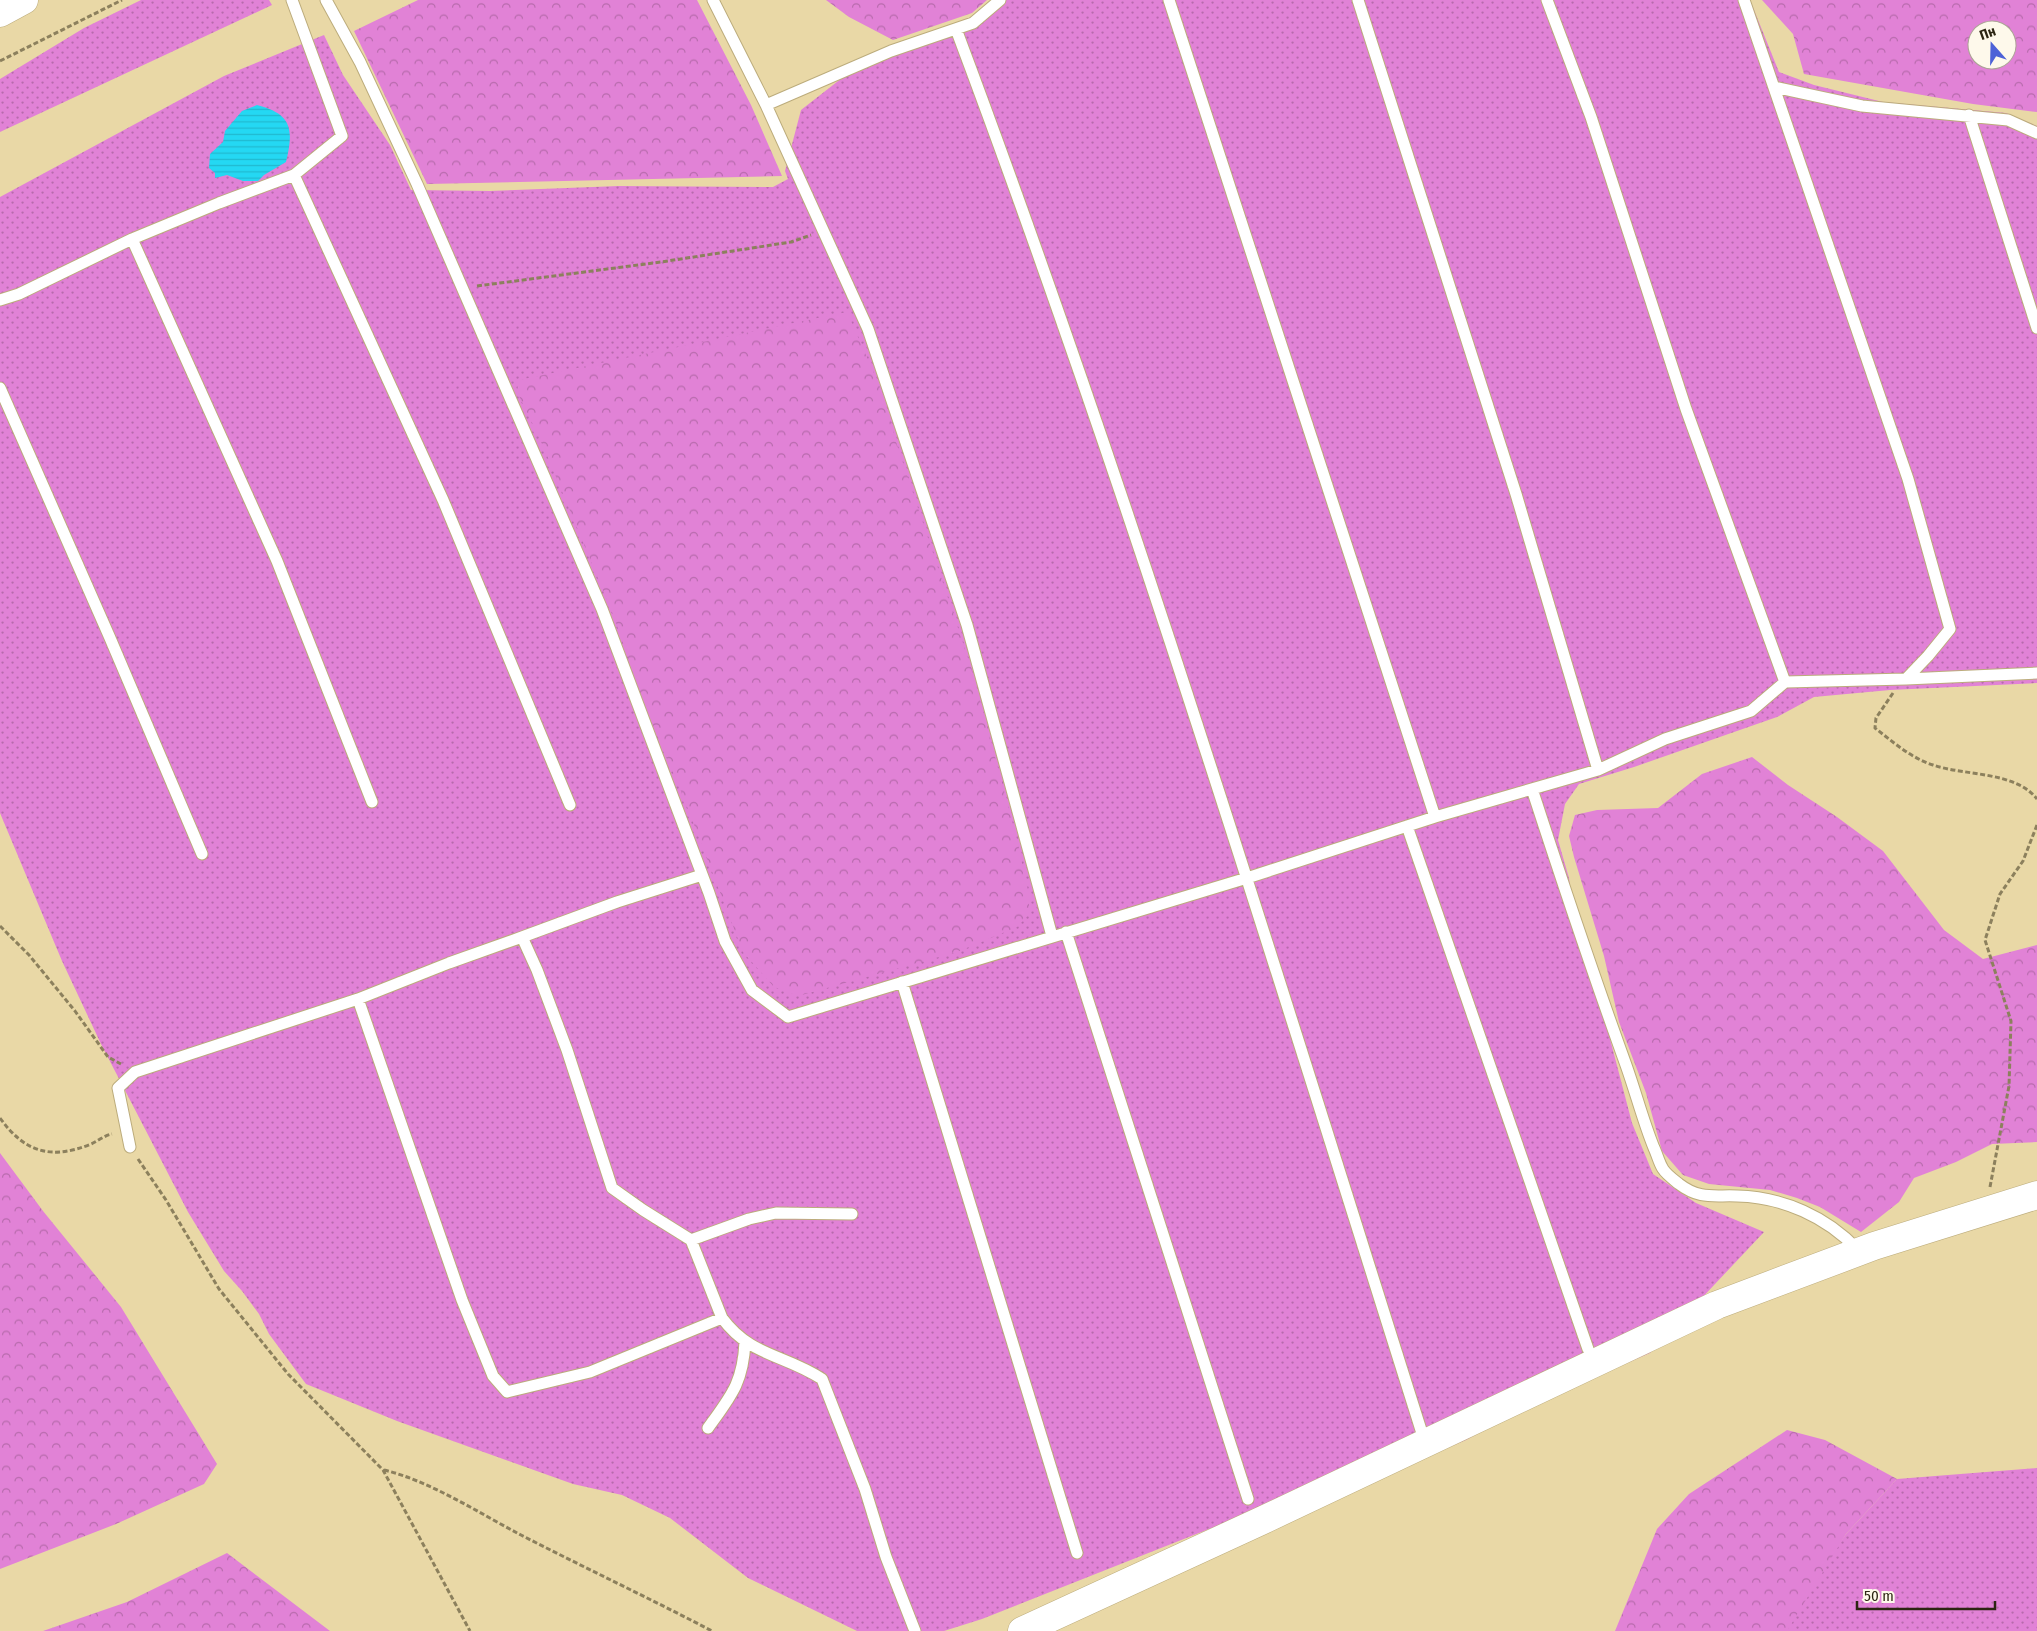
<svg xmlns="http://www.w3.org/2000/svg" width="2037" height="1631" viewBox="0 0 2037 1631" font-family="'Fira Sans Condensed',sans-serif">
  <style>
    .grass { fill: url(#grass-dots) }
    .forest { fill: url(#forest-crowns); fill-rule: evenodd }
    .water { fill: url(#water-rules) }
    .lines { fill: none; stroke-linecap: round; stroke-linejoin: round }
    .service-casing { stroke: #bcac7c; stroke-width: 13 }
    .tertiary-casing { stroke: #bcac7c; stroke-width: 29 }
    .path { stroke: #8c805d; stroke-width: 3; stroke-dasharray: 5 2.5; stroke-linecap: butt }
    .service { stroke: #fff; stroke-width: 11 }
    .tertiary { stroke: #fff; stroke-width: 28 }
  </style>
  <defs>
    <pattern id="grass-dots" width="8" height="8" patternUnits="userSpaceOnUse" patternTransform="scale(1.25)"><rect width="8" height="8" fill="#e182d6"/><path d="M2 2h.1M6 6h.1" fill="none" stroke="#b76aac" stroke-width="1.8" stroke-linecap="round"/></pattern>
    <pattern id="forest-crowns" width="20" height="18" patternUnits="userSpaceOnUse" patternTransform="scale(1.25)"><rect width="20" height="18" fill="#e182d6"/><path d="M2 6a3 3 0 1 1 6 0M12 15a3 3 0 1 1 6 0" fill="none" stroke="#b76aac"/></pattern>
    <pattern id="water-rules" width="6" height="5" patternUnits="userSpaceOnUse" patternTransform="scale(1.25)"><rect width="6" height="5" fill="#24d8f3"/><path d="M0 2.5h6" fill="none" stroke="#21b9cf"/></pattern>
  </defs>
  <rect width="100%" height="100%" fill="#e9d8a6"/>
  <path class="grass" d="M141,0h128l3,5 -272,127v-53l84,-51z
    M992,0h758l29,72 35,13 69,17 123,11 31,13v557l-147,7 -76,7 -37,20 -143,50 -55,17 -14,20 -7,36 11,38 7,56 27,78 29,111 21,51 43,29 68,29 -114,121 -123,54 -61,33 -104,44 -153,45 -227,90 -38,12h-87l-109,-53 -78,-60 -48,-23 -49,-11 -176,-63 -91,-37 -37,-50 -10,-20 -17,-23 -18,-20 -36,-59 -87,-168 -39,-83 -62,-148v-616l224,-121 100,-41 19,40 47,70 21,45 79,1 129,-5 154,1 15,-8 -3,-8 16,-61 73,-57 97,-36z
    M2037,1468v163h-256l65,-97 51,-55z"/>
  <path class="forest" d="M418,0h279l54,105 31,71 -355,8 -73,-153z
    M826,0h161l-15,13 -79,27 -44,-23z
    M1762,0h275v112l-64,-8 -169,-30 -11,-40zM1977,30h30v30h-30z
    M847,312l36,82 14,51 75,225 43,162 14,63v19l-12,13 -60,25 -159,44 -24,-9 -31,-35 -60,-156 -39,-92 -30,-87 -72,-174 -25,-51 2,-12z
    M1752,757l36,28 49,32 46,34 61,79 39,29 54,-14v197l-45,2 -36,18 -42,16 -15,24 -38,30 -41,-25 -23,-9 -27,-8 -61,-6 -26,-9 -21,-24 -16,-58 -27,-71 -15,-66 -30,-99 -5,-21 6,-21 22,-5 61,-2 44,-34z
    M0,1153l43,58 78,96 96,157 -13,20 -88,40 -116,45z
    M1787,1430l38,10 72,39 -51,55 -59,97h-172l42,-102 32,-35z
    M227,1553l103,78h-287l84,-29z"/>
  <path class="water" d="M257,105c35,9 37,24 29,57l-22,13 -6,6h-15l-16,-6 -12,3v-5l-6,-5 1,-14 13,-12 2,-11 17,-20z"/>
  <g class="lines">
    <g class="service-casing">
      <path id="service" d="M326,0l34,62 57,122 185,425 107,284 16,48 27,49 36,27 459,-139 188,-61 163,-47 67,-31 86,-28 34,-29 121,-3 22,-23 22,-27 -42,-150 -164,-479
        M713,0l53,105 125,-54 82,-28 27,-23
        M1169,0l266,817
        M1358,0l158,494 82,276
        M1547,0l44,117 95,292 99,273
        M956,29c173,461 317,932 465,1401
        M1774,87l88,19 146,14 29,13
        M766,105l102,224 99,296 85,311
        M1969,115l68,213
        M294,175l149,325 127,305
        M132,239l145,322 95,241
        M0,300l19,-6 113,-55 87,-36 75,-28 48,-39 -50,-136
        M0,388l110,250 92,216
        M1906,679l131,-6
        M1532,789c30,92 61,185 94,276 10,28 17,56 28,83 3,6 5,15 9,21 3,5 11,11 16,15 21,16 35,11 58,12 46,1 90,21 121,54
        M1407,826l181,523
        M1066,932l182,567
        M522,937l95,-35 85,-27
        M902,982l175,571
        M358,999l104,301 31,76 14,16 83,-20 132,-54
        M130,1147l-12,-59 17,-16 223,-73 91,-36 73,-26 15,33 30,80 45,138 31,22 48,30 58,-21 27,-6 76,1
        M691,1240l31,78c29,39 62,36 100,61l43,110 21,68 29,74
        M708,1428c23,-32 35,-45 37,-86"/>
    </g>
    <g class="tertiary-casing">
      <path id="tertiary" d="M0,13l24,-13
        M1022,1631l241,-111 454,-215 157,-59 163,-51"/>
    </g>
    <path class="path" d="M0,61l122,-61
      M477,286l184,-24 130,-20 20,-7
      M1893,693l-17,25 -1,10c18,14 36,30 58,37 32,11 82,6 104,34
      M0,926l29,29 46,56 33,46 13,7
      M0,1118c25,35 52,42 91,26 7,-3 14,-9 21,-10
      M138,1159l28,41 53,89 69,85 95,96 87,161
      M1990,1187l19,-101 2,-65 -26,-81 15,-46 23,-33 14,-36
      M384,1470c46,11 95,43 137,65 64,33 128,63 191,96"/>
    <use href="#service" class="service"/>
    <use href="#tertiary" class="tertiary"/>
  </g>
  <g transform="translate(1992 45) rotate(340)"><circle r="24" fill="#fef9eb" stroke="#aaa494"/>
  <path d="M0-4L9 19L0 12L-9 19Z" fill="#4d62d7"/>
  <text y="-8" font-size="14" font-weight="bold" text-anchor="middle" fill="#2c2512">Пн</text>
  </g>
  <path d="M1857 1601v8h138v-8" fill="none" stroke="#2c2512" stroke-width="2.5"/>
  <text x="1864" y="1601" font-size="15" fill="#2c2512" stroke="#fef9eb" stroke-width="4" paint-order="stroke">50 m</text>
</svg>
